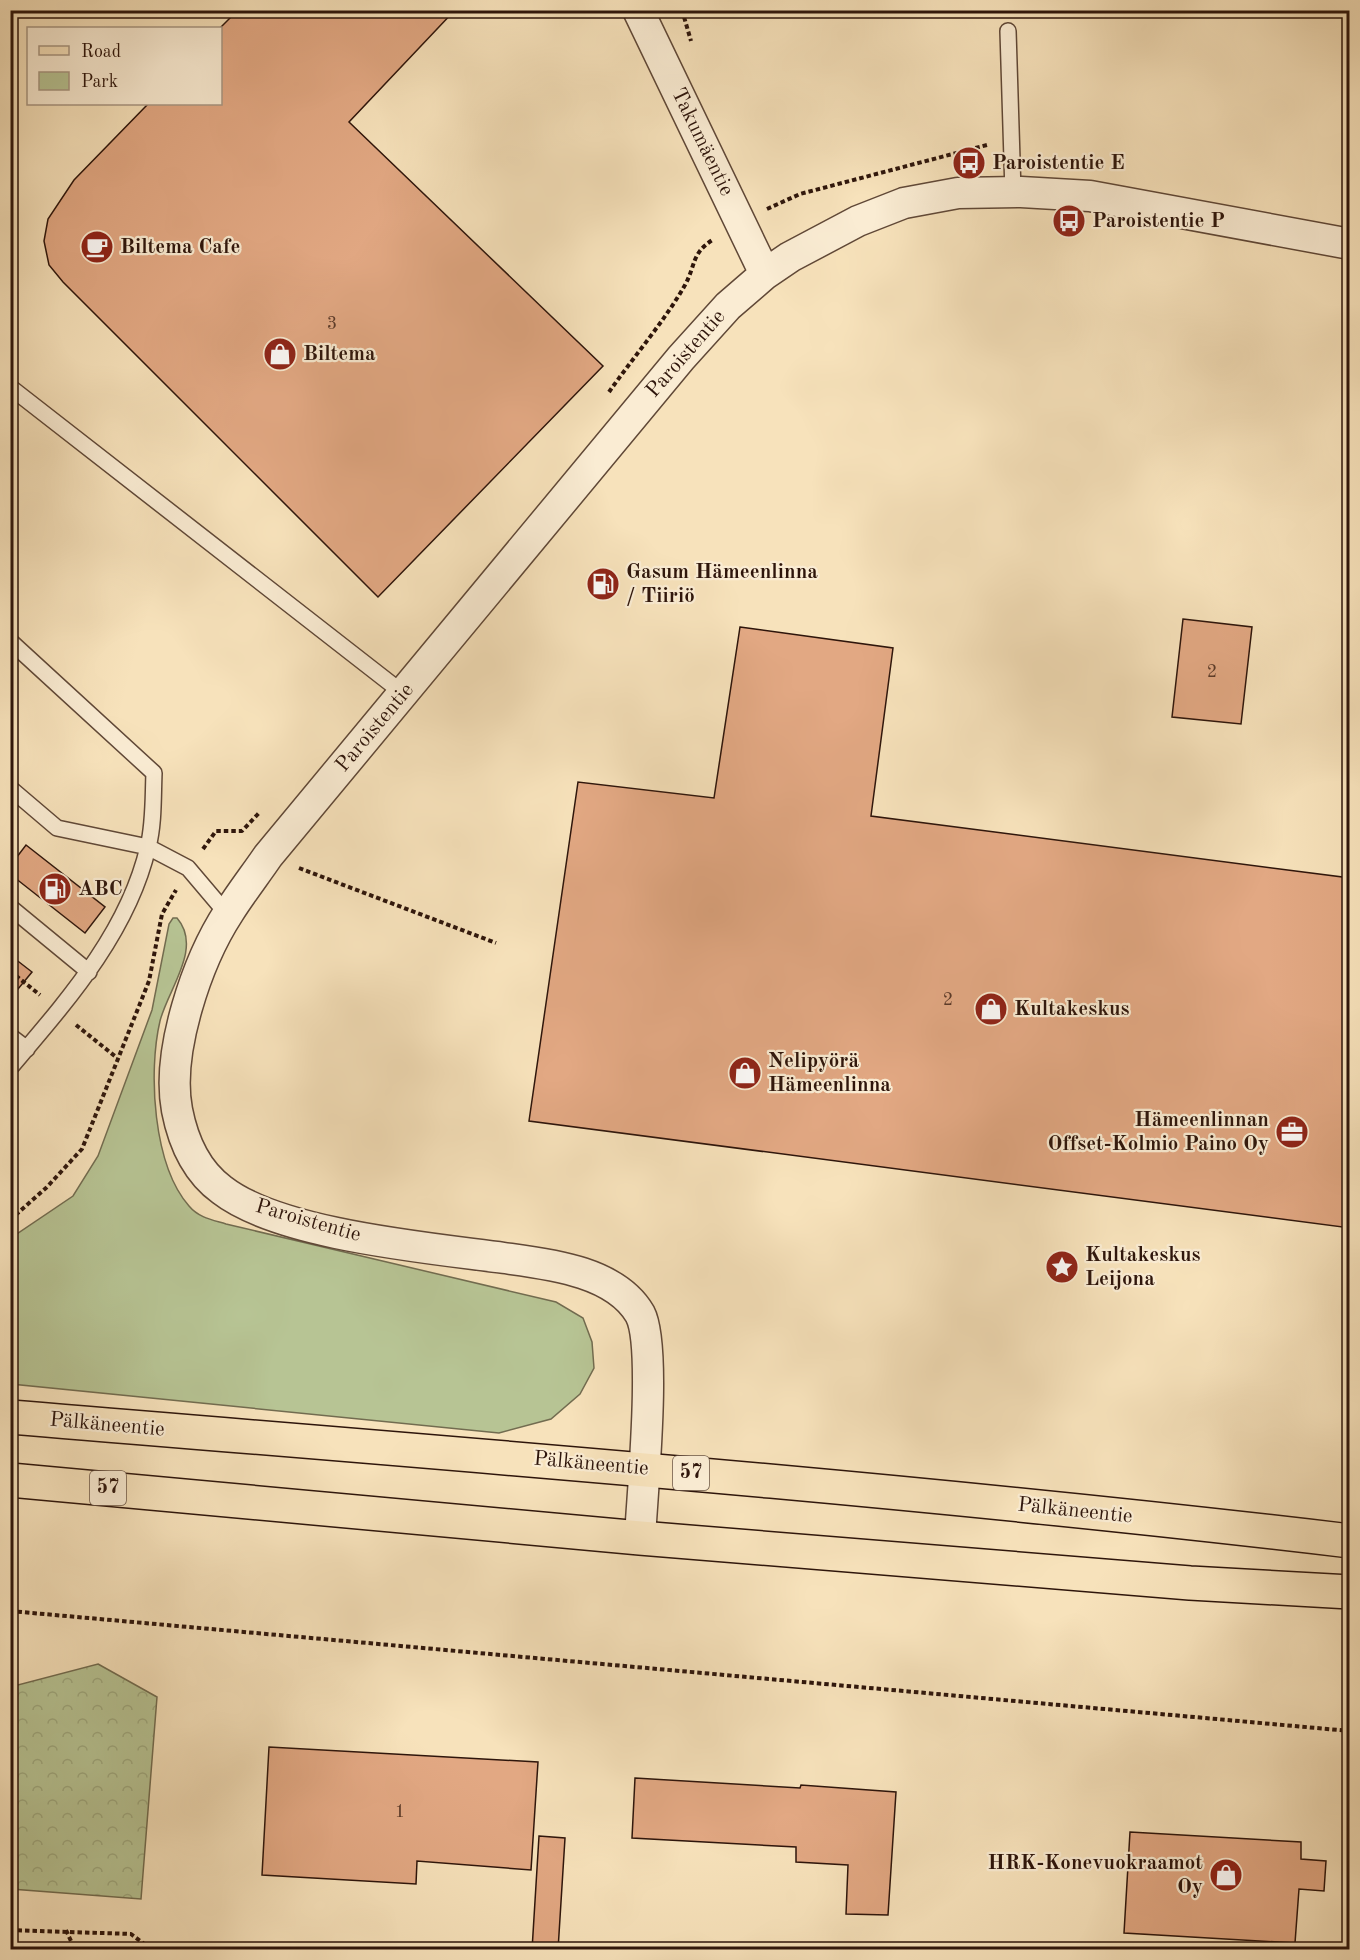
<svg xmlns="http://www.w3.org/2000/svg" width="1360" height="1960" viewBox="0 0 1360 1960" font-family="'Old Standard TT',serif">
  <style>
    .green { fill: #b7c494; stroke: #726c50; stroke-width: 1.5 }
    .forest { fill: url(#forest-crowns); stroke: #726c50; stroke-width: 1.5 }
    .building { fill: #e2a883; stroke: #2e150b; stroke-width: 1.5 }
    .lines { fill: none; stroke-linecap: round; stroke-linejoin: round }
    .service-casing { stroke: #604837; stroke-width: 18 }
    .minor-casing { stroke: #604837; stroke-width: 33 }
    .primary-casing { stroke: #2e150b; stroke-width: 36 }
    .path { stroke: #2e150b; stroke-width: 4; stroke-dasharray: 4.5 3; stroke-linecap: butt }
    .service { stroke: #faecd3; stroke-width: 15 }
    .minor { stroke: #faecd3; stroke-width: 30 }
    .primary { stroke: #f7e2bb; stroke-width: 33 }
    .labels { text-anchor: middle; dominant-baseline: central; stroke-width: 4.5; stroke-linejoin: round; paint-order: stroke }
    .number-label { font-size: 18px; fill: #5b3a29 }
    .shield { fill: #faecd3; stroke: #6b5647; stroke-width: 1.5 }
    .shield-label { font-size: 20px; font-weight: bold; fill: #2e150b }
    .street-label { font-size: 21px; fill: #2e150b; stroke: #faecd3 }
    .poi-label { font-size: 21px; font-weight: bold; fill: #2e150b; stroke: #faecd3; text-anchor: start }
  </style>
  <defs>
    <pattern id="forest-crowns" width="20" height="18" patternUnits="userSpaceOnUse" patternTransform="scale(1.5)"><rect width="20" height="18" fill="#b7c494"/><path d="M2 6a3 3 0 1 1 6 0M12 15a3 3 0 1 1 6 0" fill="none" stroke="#9ea87e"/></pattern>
  </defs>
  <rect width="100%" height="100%" fill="#f7e2bb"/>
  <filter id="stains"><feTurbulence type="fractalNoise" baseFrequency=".00333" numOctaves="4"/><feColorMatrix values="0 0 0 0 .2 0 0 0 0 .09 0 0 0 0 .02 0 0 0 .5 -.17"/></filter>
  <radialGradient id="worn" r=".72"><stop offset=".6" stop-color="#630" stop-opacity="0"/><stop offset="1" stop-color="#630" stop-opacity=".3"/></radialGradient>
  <path class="green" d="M173,918h4c26,30 -9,71 -17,103 -12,51 -7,144 29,185 10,12 24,14 37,18l330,78 27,16 9,24 2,26 -14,26 -29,25 -52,14 -488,-49v-146l62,-42 25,-40 54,-146 17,-86z"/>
  <path class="forest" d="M98,1664l59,33 -16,202 -130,-10v-208l7,4z"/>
  <path class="building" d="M238,10h217l-106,112 254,244 -225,231 -315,-315 -14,-17 -5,-24 4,-22 26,-39 74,-76h72v-76z
    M1183,619l69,8 -11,97 -69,-7z
    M740,627l153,21 -22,168 479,62v350l-821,-107 49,-339 136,16z
    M26,845l79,62 -20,26 -75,-59v-8z
    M10,955l22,17 -14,17 -8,-6z
    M269,1747l269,15 -7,108 -114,-9 -1,23 -154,-9z
    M635,1778l165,10 1,-3 95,7 -8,123 -42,-1 2,-49 -52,-3v-15l-164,-9z
    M1130,1832l171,10v17l25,2 -2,30 -25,-2 -4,54 -171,-10z
    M539,1836l26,2 -7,112h-26z"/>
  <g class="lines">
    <g class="service-casing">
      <path id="service" d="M1008,31l5,161
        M10,387l394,307
        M10,641l144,132c-1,24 0,51 -6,74 -20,86 -82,155 -138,221
        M10,788l47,40 91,19 40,21 39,46
        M10,907l79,65
        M10,1036l17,13"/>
    </g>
    <g class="minor-casing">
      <path id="minor" d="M638,10l127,264
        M640,1538c2,-43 17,-192 0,-224 -25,-43 -92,-50 -136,-56 -74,-10 -224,-23 -282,-68 -26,-19 -39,-49 -45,-80 -11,-58 20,-149 52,-198 12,-19 26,-37 39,-56l413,-498 47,-52 37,-32 25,-17 68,-36 46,-18 54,-10 63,-1 69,4 260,48"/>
    </g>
    <g class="primary-casing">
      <path id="primary" d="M10,1417c447,37 894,71 1340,124
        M10,1480l630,58 550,45 160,9"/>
    </g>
    <path class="path" d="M682,10l9,31
      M767,209l33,-15 187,-49
      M609,392c23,-33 57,-73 76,-107 11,-20 6,-32 29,-46
      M203,849l13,-18h26l17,-18
      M299,868l197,75
      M10,971l30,24
      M76,1025l40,32
      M10,1220l36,-32 36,-39 67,-168 13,-67 14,-24
      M10,1611l1340,120
      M10,1930l121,4 21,16
      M66,1930l9,20"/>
    <use href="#service" class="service"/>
    <use href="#minor" class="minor"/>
    <use href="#primary" class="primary"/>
  </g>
  <defs>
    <g id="bus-disc" transform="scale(1.725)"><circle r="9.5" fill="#8f2418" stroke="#faecd3"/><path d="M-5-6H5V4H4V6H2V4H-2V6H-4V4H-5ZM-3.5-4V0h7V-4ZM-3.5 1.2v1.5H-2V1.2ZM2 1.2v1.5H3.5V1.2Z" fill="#fff"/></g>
    <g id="cafe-disc" transform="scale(1.725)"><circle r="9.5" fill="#8f2418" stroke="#faecd3"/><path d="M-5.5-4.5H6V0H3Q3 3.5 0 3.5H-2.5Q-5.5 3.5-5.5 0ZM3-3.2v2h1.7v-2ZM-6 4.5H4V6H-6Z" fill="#fff"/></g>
    <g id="shop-disc" transform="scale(1.725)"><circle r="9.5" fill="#8f2418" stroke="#faecd3"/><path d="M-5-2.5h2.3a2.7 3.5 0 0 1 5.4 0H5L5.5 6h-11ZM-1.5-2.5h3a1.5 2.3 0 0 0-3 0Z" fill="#fff"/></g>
    <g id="fuel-disc" transform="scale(1.725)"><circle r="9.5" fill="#8f2418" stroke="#faecd3"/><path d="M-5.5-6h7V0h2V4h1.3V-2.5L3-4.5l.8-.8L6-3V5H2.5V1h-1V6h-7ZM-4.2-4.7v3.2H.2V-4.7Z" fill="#fff"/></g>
    <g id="office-disc" transform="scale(1.725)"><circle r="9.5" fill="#8f2418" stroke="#faecd3"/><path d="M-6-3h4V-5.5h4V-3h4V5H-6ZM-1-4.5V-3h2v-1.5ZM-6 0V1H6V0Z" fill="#fff"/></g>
    <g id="sight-disc" transform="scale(1.725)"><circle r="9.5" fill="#8f2418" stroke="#faecd3"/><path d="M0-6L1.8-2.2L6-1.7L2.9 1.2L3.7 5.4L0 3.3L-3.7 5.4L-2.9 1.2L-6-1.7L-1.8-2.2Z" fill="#fff"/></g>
  </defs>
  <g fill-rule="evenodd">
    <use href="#bus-disc" x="969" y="163"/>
    <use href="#bus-disc" x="1069" y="221"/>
    <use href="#cafe-disc" x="97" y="247"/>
    <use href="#shop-disc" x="280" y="354"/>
    <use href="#fuel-disc" x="603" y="584"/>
    <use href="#fuel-disc" x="55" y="889"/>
    <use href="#shop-disc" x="991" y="1009"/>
    <use href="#shop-disc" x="745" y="1073"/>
    <use href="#office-disc" x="1292" y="1132"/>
    <use href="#sight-disc" x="1062" y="1267"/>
    <use href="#shop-disc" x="1226" y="1875"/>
  </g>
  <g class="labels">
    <g class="number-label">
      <text x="332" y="324">3</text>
      <text x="1212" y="672">2</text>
      <text x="948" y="1000">2</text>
      <text x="400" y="1812">1</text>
    </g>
    <g class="shield">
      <rect x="673" y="1456" width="36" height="34" rx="4.5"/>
      <rect x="90" y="1471" width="36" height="34" rx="4.5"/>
    </g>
    <g class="shield-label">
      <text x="691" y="1473">57</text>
      <text x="108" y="1488">57</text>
    </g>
    <g class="street-label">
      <text transform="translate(702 142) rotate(64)">Takumäentie</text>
      <text transform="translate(686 354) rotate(-49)">Paroistentie</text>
      <text transform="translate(375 728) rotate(-50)">Paroistentie</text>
      <text transform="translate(308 1221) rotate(16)">Paroistentie</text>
      <text transform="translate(107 1425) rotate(5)">Pälkäneentie</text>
      <text transform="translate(591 1464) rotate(5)">Pälkäneentie</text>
      <text transform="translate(1075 1511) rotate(6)">Pälkäneentie</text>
    </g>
    <g class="poi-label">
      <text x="992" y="163">Paroistentie E</text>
      <text x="1092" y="221">Paroistentie P</text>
      <text x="120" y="247">Biltema Cafe</text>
      <text x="303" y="354">Biltema</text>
      <text x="626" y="572">Gasum Hämeenlinna<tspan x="626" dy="24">/ Tiiriö</tspan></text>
      <text x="78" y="889">ABC</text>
      <text x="1014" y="1009">Kultakeskus</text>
      <text x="768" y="1061">Nelipyörä<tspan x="768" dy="24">Hämeenlinna</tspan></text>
      <text x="1269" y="1120" text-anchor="end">Hämeenlinnan<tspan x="1269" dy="24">Offset-Kolmio Paino Oy</tspan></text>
      <text x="1085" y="1255">Kultakeskus<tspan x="1085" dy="24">Leijona</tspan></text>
      <text x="1203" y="1863" text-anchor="end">HRK-Konevuokraamot<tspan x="1203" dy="24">Oy</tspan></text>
    </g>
  </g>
  <rect width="1360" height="1960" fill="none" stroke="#f7e2bb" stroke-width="36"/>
  <rect x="12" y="12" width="1336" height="1936" fill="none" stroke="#2e150b" stroke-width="3"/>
  <rect x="18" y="18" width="1324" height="1924" fill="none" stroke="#2e150b" stroke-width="1.5"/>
  <rect x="27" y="27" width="195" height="78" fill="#faecd3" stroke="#a89683" stroke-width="1.5"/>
  <rect x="39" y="46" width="30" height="9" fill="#f7e2bb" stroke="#a89683" stroke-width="1.5"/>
  <text x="81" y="57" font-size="18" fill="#2e150b">Road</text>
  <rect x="39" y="72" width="30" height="18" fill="#b7c494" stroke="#a89683" stroke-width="1.5"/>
  <text x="81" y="87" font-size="18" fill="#2e150b">Park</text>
  <rect width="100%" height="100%" filter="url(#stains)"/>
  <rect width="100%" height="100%" fill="url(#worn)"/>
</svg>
